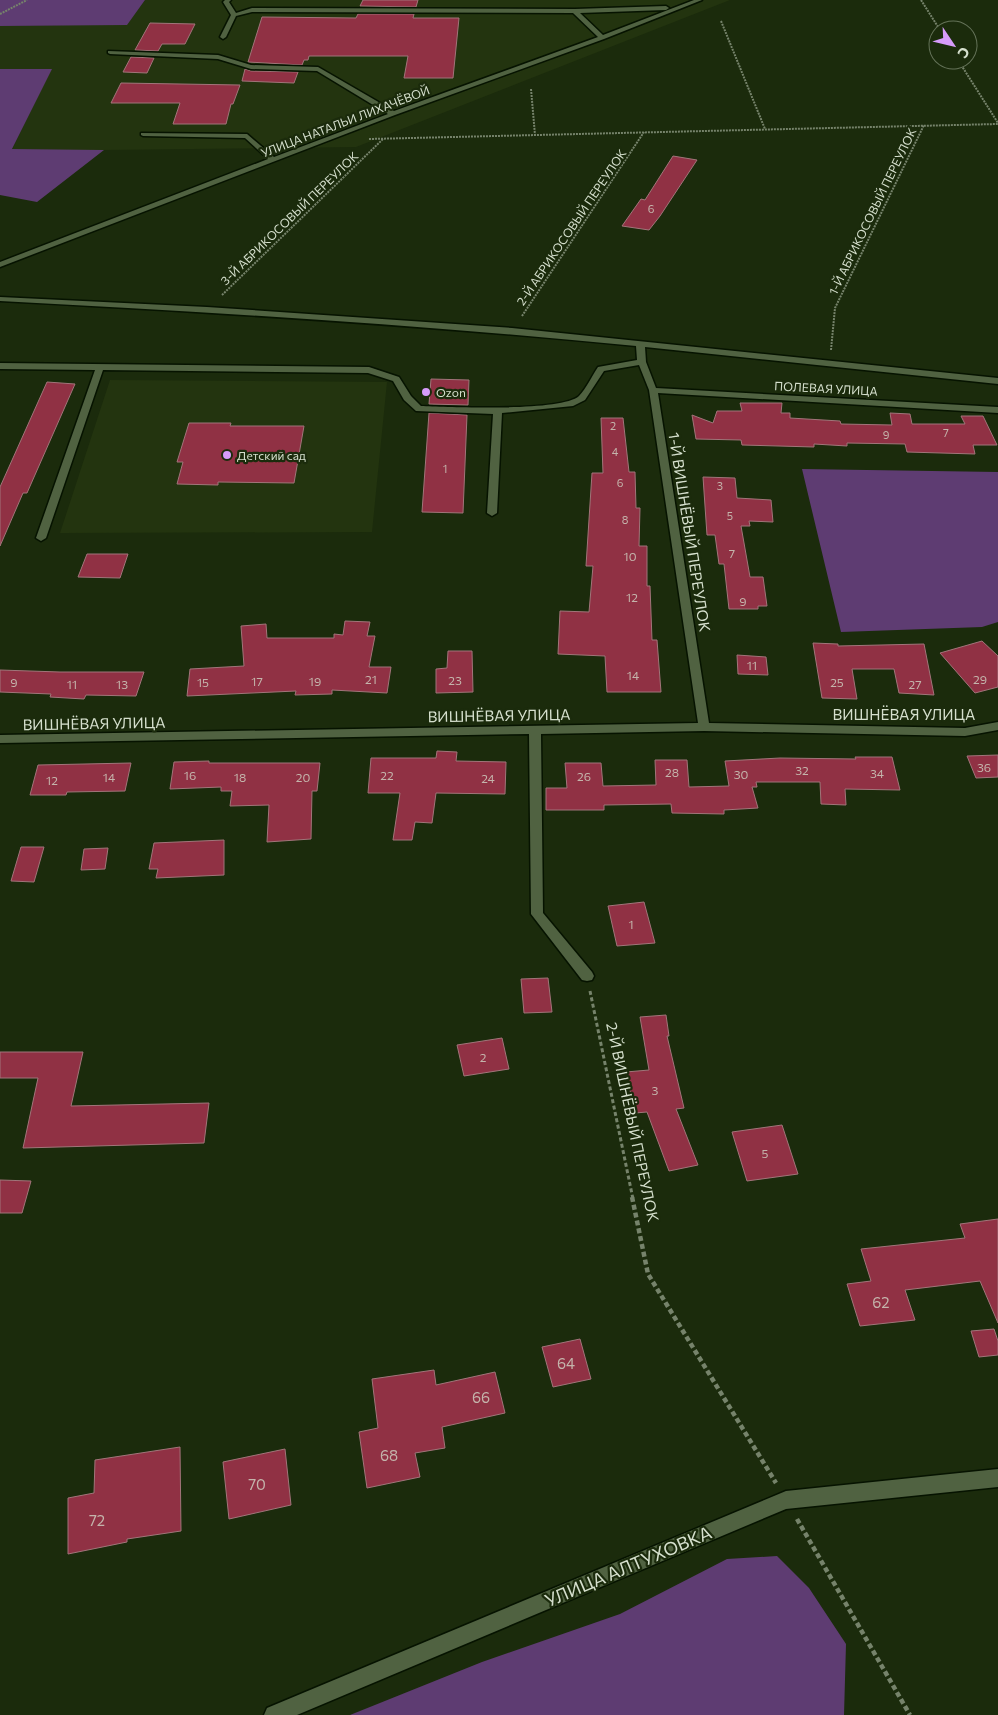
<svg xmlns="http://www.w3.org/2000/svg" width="998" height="1715" viewBox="0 0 998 1715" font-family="Commissioner,sans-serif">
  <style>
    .built { fill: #23340f }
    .green { fill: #5e3c72 }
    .building { fill: #903144; stroke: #a1757a }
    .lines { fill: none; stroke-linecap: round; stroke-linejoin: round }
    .minor-casing { stroke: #061300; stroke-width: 3 }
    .path-far2 { stroke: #76836b; stroke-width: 2; stroke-dasharray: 2 1; stroke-linecap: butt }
    .path-far1 { stroke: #76836b; stroke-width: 3; stroke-dasharray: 4 2.5; stroke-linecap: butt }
    .path { stroke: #76836b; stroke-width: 4.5; stroke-dasharray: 5 3; stroke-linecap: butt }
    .minor { fill: #506241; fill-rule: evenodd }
    .poi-dot { fill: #d69bfa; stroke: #1b2b0c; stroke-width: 2 }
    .labels { text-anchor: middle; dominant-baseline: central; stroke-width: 4.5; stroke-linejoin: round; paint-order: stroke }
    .far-number-label { font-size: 11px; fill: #c4b4ab }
    .far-street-label { font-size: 12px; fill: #d5dfcd; stroke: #1b2b0c }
    .far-poi-label { font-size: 12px; fill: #d5dfcd; stroke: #1b2b0c; text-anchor: start }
    .number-label { font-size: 12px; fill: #c4b4ab }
    .street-label { font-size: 15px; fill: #d5dfcd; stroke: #1b2b0c }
    .near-number-label { font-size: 15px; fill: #c4b4ab }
    .near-street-label { font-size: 18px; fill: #d5dfcd; stroke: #1b2b0c }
  </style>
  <rect width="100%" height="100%" fill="#1b2b0c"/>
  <path class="built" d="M145,0h585l-374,147 -252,3h-92l39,-81h-51v-43l127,-2z
    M110,380l277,2 -15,150 -312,1z"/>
  <path class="green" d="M0,0h145l-18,25 -127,1z
    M0,69h52l-40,80 92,1 -67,52 -37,-7z
    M802,469l196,3v150l-16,5 -141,5z
    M777,1556l32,32 37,56 -2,71h-494l132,-53 138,-48 107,-55z"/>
  <path class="building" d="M363,0h55l-2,7 -56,-1z
    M358,14h56l-1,4h46l-6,60h-49l4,-22h-99l-1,4h-4l-2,5 -54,-3 14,-45 94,1z
    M150,23l45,1 -10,20h-23l-4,7 -23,-1z
    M131,57l23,1 -7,15 -24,-1z
    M245,69l6,2 47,1 -4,11 -52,-2z
    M121,83l119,2 -7,19h-2l-5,20h-53l7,-21h-69z
    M673,156l24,4 -37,56 -11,14 -27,-4 19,-27 4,1z
    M431,379l38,1 -1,25 -39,-1z
    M47,382l28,2 -48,109h-4l-23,53v-59z
    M740,403h42l-1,10h9v5l50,3 1,3 51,1 -2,-12 20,1 2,10h53l-4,-8h22l14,29h-24l2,9 -68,-2 -2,-8 -58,-1v3l-33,-2v3l-72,-2 -1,-5 -45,-1 -4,-24 21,8 4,-12h25z
    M429,413l38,2 -4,98 -41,-1z
    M601,418h22l6,54h6l1,36h4l-1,38h8v40h3l2,54h5l4,52h-54l-2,-36 -47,-2 2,-43 29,1 4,-46h-7l6,-93h11z
    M189,423h42l-1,3h74l-10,57 -76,-1v3l-41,-1 6,-22h-6z
    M703,477l32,1 2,20 34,2 2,22 -24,-1 1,5h-9l9,51h13l4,29h-9v3h-29l-5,-45h-5l-4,-29h-8z
    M87,554h41l-8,24 -42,-1z
    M345,621l25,1 -3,14h8l-6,31h22l-4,26 -55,-3v4l-37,1 1,-4 -109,5 3,-27 54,-3 -3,-40 25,-2 1,14h67v-4l9,1z
    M982,641l16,15v31l-23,6 -35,-40z
    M813,643l25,1v2l86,-2 10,51 -35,-2 -5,-24h-42l5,30 -35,-1z
    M448,651h24l1,41 -37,1v-24l11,-1z
    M737,655l29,2 2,18 -30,-1z
    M0,670l60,2h84l-8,24 -50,-1 -2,4 -34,-2 1,-3 -51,-2z
    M437,751l20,1 -1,9 50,1 -1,32 -69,-1 -4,30 -17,-1 -3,18h-19l7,-47h-32l3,-35h65z
    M998,755v22l-22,1 -9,-22z
    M855,757h37l8,33 -55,-1 1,16 -25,-1 -1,-22h-64l1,5h-5l6,21 -34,2v4l-52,-1 -1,-9 -67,1v5h-58v-22h21l-2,-25h36l2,23 53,-1 -1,-25h32l2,27 40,-1 -4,-25 55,-3 76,1z
    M209,761v2h111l-3,28h-5l-1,48 -44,3 2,-37 -39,1 2,-15h-11v-4l-51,2 4,-27z
    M131,763l-6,28 -58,1 -1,3h-36l8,-30z
    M224,840v35l-68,3 2,-9h-9l5,-26z
    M21,847h23l-10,35 -23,-1z
    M108,848l-3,21 -24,1 3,-21z
    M644,902l11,41 -38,3 -9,-40z
    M548,978l4,34 -28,1 -3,-34z
    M666,1015l3,21h-2l17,72 -8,1 22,56 -29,6 -22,-59 -12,1 -9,-41 23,-2 -9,-53z
    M502,1038l7,31 -45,7 -7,-31z
    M0,1052h83l-12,54 138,-3 -5,40 -181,5 15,-70h-38z
    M782,1125l16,49 -51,7 -15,-49z
    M0,1180l31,1 -9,32h-22z
    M998,1219v104l-18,-42 -75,9 10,30 -55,6 -13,-42 24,-3 -10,-32 104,-11 -5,-14z
    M994,1329l4,12v14l-19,2 -8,-26z
    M580,1339l11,40 -38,8 -11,-40z
    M434,1370l2,15 59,-13 10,41 -63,14 3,21 -30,5 5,24 -53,11 -8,-56 19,-4 -6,-49z
    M180,1447l1,84 -54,8v3l-59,12v-56l26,-5 1,-33z
    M285,1449l6,56 -62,14 -6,-57z"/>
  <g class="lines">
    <g class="minor-casing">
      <path id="minor" d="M225,0h6l-2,2 7,11 16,-5 323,1 91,-3 3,2 -3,2 -86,3 23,22 91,-35h8l-98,39 -209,76 -395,152v-5l268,-103 -23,-21 -102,-2 -2,-1v-2l106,1 27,23 114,-43 -71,-43 -66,-2 -33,-10 -108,-5 -2,-1v-2l110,4 33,10 67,2 76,44 204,-74 -25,-24 -321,-1 -16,4 -10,21 -3,2 -3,-2 11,-22 -8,-13z
        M0,297l207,10 305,21 486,50v6l-353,-37 1,15 10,26 342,19v6l-340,-20 51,330 256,5 33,-6v8l-33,6 -261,-5 -163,3 2,179 49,59 2,4 -2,4 -5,1 -5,-1 -51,-66 -2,-180 -529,9v-8l698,-12 -49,-333 -10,-25 -35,6 -19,29 -12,6 -71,7 -5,100 -5,3 -5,-3 6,-99 -77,-3 -12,-11 -11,-19 -25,-8 -265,-3 -57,168 -5,3 -5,-3 59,-168 -95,-1v-6l369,4 30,10 12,19 10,10c28,1 140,6 158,-10 7,-7 13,-20 19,-29l39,-7 -1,-14c-212,-21 -424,-34 -636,-45z
        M998,1469v18l-212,22 -489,206h-33l3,-7 519,-217z"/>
    </g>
    <path class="path-far2" d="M921,0l19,30
      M0,14l27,-14
      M721,21l44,108
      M958,60l40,63
      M531,89l4,46
      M369,139l629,-15
      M222,295l161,-156
      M522,316l122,-184
      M831,350l4,-42 89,-183"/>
    <path class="path-far1" d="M590,991l43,208"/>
    <path class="path" d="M632,1197l16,77 128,209
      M797,1519l113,196"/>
    <use href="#minor" class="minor"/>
  </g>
  <g class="poi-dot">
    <circle cx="426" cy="392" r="5"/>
    <circle cx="227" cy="455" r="5"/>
  </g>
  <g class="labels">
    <g class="far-number-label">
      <text x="651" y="208">6</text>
      <text x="613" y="425">2</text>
      <text x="946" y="432">7</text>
      <text x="886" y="434">9</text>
      <text x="615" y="451">4</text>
      <text x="445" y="468">1</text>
      <text x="620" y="482">6</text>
      <text x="720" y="485">3</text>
      <text x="730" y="515">5</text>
      <text x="625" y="519">8</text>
    </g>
    <g class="far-street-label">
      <text transform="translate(345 121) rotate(-21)">УЛИЦА НАТАЛЬИ ЛИХАЧЁВОЙ</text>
      <text transform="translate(872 211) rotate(-64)">1-Й АБРИКОСОВЫЙ ПЕРЕУЛОК</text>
      <text transform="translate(289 218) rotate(-44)">3-Й АБРИКОСОВЫЙ ПЕРЕУЛОК</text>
      <text transform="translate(571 227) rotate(-56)">2-Й АБРИКОСОВЫЙ ПЕРЕУЛОК</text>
      <text transform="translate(826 388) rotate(3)">ПОЛЕВАЯ УЛИЦА</text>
    </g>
    <g class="far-poi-label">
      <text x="436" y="392">Ozon</text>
      <text x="237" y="455">Детский сад</text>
    </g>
    <g class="number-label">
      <text x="732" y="553">7</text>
      <text x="630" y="556">10</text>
      <text x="632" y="597">12</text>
      <text x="743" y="601">9</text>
      <text x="752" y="665">11</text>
      <text x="633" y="675">14</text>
      <text x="371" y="679">21</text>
      <text x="980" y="679">29</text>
      <text x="455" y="680">23</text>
      <text x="257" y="681">17</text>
      <text x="315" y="681">19</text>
      <text x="14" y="682">9</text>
      <text x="203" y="682">15</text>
      <text x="837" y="682">25</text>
      <text x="72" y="684">11</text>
      <text x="122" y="684">13</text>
      <text x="915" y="684">27</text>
      <text x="984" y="767">36</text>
      <text x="802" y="770">32</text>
      <text x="672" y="772">28</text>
      <text x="877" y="773">34</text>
      <text x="741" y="774">30</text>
      <text x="190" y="775">16</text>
      <text x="387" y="775">22</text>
      <text x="584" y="776">26</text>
      <text x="109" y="777">14</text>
      <text x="240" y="777">18</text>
      <text x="303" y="777">20</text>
      <text x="488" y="778">24</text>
      <text x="52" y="780">12</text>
      <text x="631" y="924">1</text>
      <text x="483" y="1057">2</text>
      <text x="655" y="1090">3</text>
      <text x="765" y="1153">5</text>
    </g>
    <g class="street-label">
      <text transform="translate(690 532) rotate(81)">1-Й ВИШНЁВЫЙ ПЕРЕУЛОК</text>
      <text x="904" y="714">ВИШНЁВАЯ УЛИЦА</text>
      <text transform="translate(499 715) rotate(-1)">ВИШНЁВАЯ УЛИЦА</text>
      <text transform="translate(94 723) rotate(-1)">ВИШНЁВАЯ УЛИЦА</text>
      <text transform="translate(633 1122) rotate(78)">2-Й ВИШНЁВЫЙ ПЕРЕУЛОК</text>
    </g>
    <g class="near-number-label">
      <text x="881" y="1302">62</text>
      <text x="566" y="1363">64</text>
      <text x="481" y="1397">66</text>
      <text x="389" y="1455">68</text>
      <text x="257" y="1484">70</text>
      <text x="97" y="1520">72</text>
    </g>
    <g class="near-street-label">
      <text transform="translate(628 1566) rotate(-23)">УЛИЦА АЛТУХОВКА</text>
    </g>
  </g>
  <g transform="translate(953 45) rotate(125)"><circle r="24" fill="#1b2b0c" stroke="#657359"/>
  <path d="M0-4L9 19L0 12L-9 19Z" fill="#d69bfa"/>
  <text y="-8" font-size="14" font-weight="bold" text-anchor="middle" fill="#d5dfcd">С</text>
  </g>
</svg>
